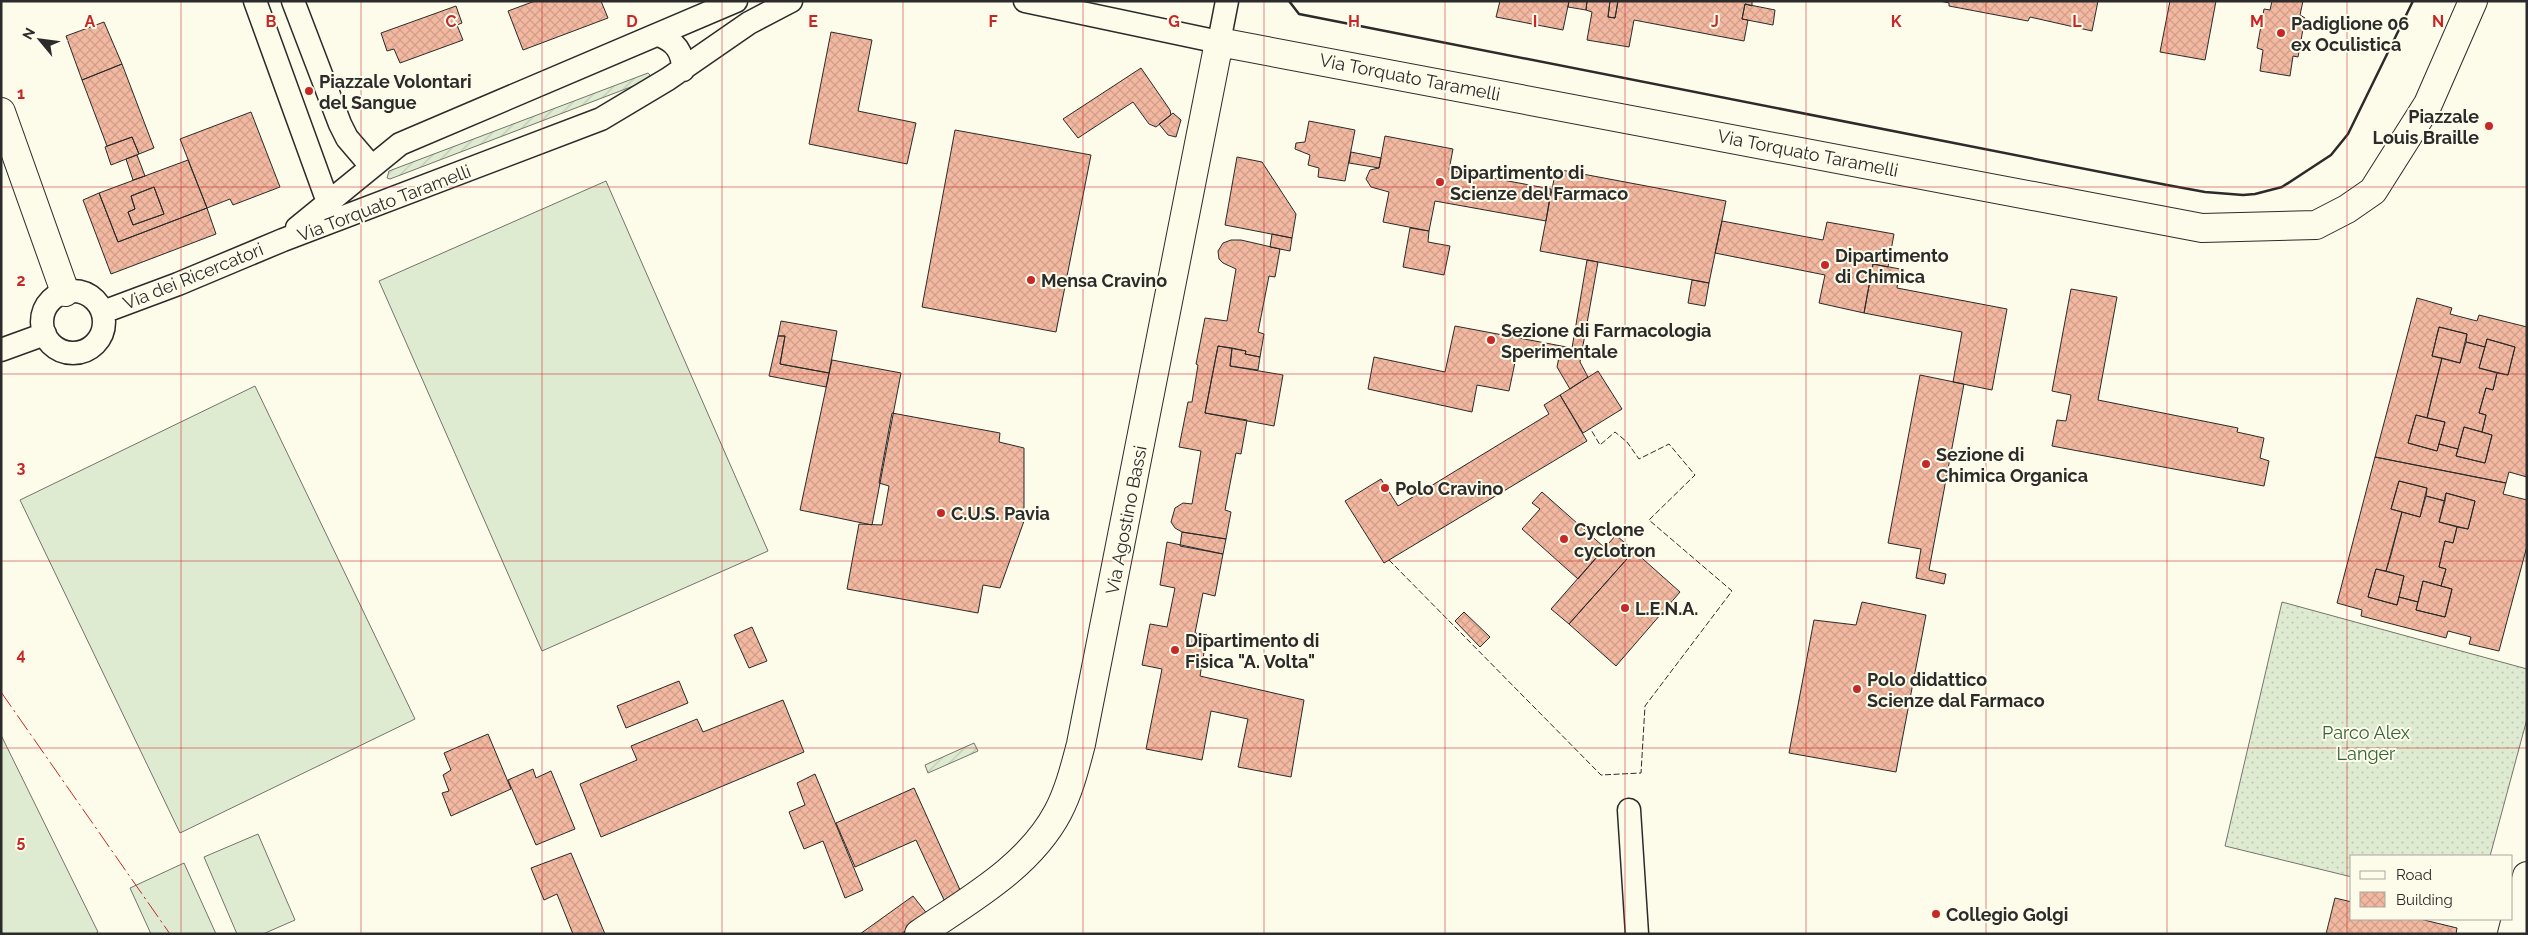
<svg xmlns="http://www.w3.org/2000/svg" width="2528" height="935" viewBox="0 0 2528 935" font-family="Raleway,sans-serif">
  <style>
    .grass { fill: url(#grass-dots); stroke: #74746e }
    .garden { fill: url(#garden-furrows); stroke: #74746e }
    .pitch { fill: #deebd1; stroke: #74746e }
    .building { fill: url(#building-cross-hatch); stroke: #2b2b2b; fill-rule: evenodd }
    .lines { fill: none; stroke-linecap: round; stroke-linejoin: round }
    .street-casing { stroke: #2b2b2b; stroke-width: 25 }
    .secondary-casing { stroke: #2b2b2b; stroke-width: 30 }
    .highway-casing { stroke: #2b2b2b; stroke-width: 30 }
    .street { stroke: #fdfbea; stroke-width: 22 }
    .secondary { stroke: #fdfbea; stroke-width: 28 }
    .highway { stroke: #fdfbea; stroke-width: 28 }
    .fence { stroke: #2b2b2b; stroke-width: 1; stroke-dasharray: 6 2.5; stroke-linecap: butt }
    .wall { stroke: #2b2b2b; stroke-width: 2.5 }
    .power { stroke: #c62828; stroke-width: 1; stroke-dasharray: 18 4 2.5 4; stroke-linecap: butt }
    .grid { fill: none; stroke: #c62828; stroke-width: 1; stroke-opacity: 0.55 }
    .poi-dot { fill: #c62828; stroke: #fdfbea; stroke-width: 2 }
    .labels { text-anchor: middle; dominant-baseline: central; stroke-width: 4; stroke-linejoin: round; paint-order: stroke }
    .poi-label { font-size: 18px; font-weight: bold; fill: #2b2b2b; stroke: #fdfbea; text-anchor: start }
    .street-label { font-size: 18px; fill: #2b2b2b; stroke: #fdfbea }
    .park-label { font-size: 18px; fill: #34623c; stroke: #fdfbea }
    .grid-label { font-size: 16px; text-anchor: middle; font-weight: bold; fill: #c62828; stroke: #fdfbea; stroke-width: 4; stroke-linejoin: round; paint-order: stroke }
  </style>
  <defs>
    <pattern id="grass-dots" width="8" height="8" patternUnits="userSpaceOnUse" patternTransform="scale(1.25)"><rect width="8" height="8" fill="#deebd1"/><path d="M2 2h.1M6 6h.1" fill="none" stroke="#bfcab4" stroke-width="1.8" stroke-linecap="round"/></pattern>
    <pattern id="garden-furrows" width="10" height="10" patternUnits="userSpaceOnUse" patternTransform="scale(1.25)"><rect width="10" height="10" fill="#deebd1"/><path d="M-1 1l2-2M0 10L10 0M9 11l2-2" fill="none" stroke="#bfcab4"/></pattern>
    <pattern id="building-cross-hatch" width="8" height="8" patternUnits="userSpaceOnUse" patternTransform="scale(1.25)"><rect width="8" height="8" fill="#f2b8a0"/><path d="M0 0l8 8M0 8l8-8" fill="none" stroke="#d09e8a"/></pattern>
  </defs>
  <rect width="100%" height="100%" fill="#fdfbea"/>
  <path class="grass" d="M2282,602l245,67v50l-37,137h-138v21l-127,-31z"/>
  <path class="garden" d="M648,73l2,2 -1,5 -259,99 -3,-1 2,-7z
    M974,743l4,8 -50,22 -3,-8z"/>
  <path class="pitch" d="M606,181l162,370 -226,100 -163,-370z
    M255,386l160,333 -235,114 -160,-333z
    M1,735l97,197 -3,2h-92l-2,-3z
    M258,834l37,86 -32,14h-26l-33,-77z
    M184,863l32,71h-65l-21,-46z"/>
  <path class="building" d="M535,1h66l7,17 -85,32 -15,-39z
    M1500,1h69l-6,29 -67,-13z
    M1569,1h18l-1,9 -18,-3z
    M1587,1h23l-2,16 7,1 3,-17h134v5l-7,-2 -3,15 6,1 -4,21 -110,-21 -5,27 -42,-7 5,-28 -6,-2z
    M1610,1h8l-3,17 -7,-1z
    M1940,1h158l-6,30 -62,-14 -2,4 -79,-15v-3z
    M2170,1h46l-11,59 -45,-8z
    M2272,1h31l-3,14 5,3 -7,39 -5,-1 -3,20 -30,-5 3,-21 -6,-2 7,-39 6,1z
    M1745,4l30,6 -2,15 -31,-6z
    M456,6l6,17 -5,2 6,15 -63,23 -6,-14 -7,2 -6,-18z
    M104,22l18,42 -40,16 -16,-44z
    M831,32l41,8 -14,71 58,12 -9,41 -98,-20z
    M122,64l32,84 -15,6 -7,-17 -25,9 -25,-66z
    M1141,68l29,42 1,5 -15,12 -7,-3 -16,-22 -55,36 -15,-19z
    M251,112l29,75 -47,18 -3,-6 -23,9 -27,-69z
    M1173,113l8,7 -5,17 -8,-2 -9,-11z
    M1309,121l46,9 -10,51 -27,-4 1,-9 -11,-3 2,-10 -15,-6 1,-6 9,-1z
    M955,130l136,25 -35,177 -134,-25z
    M1385,136l68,13 -4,21 102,19 -5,32 -111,-20 -6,30 -46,-9 6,-30 -18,-5 -5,-8 4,-9 9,-2z
    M132,137l7,17 -28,11 -6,-18z
    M1351,152l30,6 -2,10 -30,-5z
    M137,155l8,21 -12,4 -7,-21z
    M1237,157l25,5 34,52 -4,24 -67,-13z
    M188,160l19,48 -89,34 -19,-49zM154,187l10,27 -31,11 -5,-13 7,-3 -4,-13z
    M1556,169l170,32 -17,82 -169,-32z
    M154,187l10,27 -31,11 -5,-13 7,-3 -4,-13z
    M99,193l19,49 89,-34 9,26 -105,40 -28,-74z
    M1722,221l101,19 4,-18 67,12 -6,33 -15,-3 -9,49 -45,-10 6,-28 -110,-22z
    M1410,228l19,3 -1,11 22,4 -6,29 -41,-8z
    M1272,234l20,4 -2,13 -20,-4z
    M1231,240h10l39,9 -5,28 -6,-1 -11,56 6,2 -4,23 -15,-3 1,-3 -28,-5 -13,67 42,7 -6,34 -5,-1 -11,57 6,2 -5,27 -44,-7 -7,-4 -4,-6 4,-14 8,-5 9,1 9,-53 -22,-4 9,-45h4l6,-37 -2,-1 9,-46 22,3 9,-52 -13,-6 -4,-4 -1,-8 5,-8z
    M1587,260l11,2 -18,100 8,15 -18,12 -13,-22 2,-10 -41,-9 -9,43 -32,-6 -5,27 -104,-23 6,-32 71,15 10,-46 117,22z
    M1873,264l27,5 -3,19 110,21 -15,81 -39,-8 9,-50 -98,-19z
    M1692,280l17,3 -4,23 -17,-3z
    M2071,289l46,8 -19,103 140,28 -1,4 27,6 -4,20 9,3 -5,25 -212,-40 5,-26 9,1 5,-26 -19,-4z
    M2417,298l35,10 -2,6 27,7 2,-6 48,12v150l-18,-5 -3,11 -131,-26zM2439,327l28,7 -1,8 19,5 2,-8 28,8 -7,28 -11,-2 -4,17 -7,-2 -7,25 7,2 -4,17 10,3 -7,28 -29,-7 2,-7 -19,-5 -2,7 -29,-8 8,-28 11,3 4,-17 11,-43 -10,-2z
    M781,321l56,10 -8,42 -49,-9 5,-28h-7z
    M2439,327l28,7 -7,29 -28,-7z
    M778,336h7l-5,28 49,9 -3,14 -57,-11z
    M2487,339l28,8 -7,28 -29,-7z
    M2466,342l19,5 -6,21 18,5 -4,17 -7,-2 -7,25 7,2 -4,17 -18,-5 -6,22 -19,-5 6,-22 -18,-4 15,-60 18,5z
    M1218,346l14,2 -2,18 53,9 -9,51 -69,-13z
    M1232,348l14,3 -1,3 15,3 -2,13 -28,-4z
    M832,360l69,13 -29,152 -72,-15z
    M1598,371l24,38 -39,24 -23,-38z
    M1920,375l44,9 -35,186 17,4 -2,10 -28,-6 5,-29 -33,-6z
    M1560,395l27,46 -203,122 -39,-62 36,-22 17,27 151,-92 -5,-9z
    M892,413l108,20 -1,9 25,6v73l-24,67 -17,-3 -5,28 -131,-24 12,-65 23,1 7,-39 -10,-3z
    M2416,415l29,7 -8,29 -29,-8z
    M2464,427l28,8 -7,28 -29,-7z
    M2375,457l131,26 -3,11 24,6v46l-28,105 -30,-7 2,-7 -23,-6 -2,7 -85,-22 1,-6 -25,-7zM2399,481l28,7 -1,8 19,5 1,-8 29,8 -7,28 -11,-2 -4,16 -8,-2 -6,26 7,2 -5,17 11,3 -7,28 -29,-7 2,-8 -19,-5 -2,8 -29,-8 8,-28 10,2 5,-16 11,-43 -11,-3z
    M2399,481l28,7 -7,29 -29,-8z
    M1542,492l63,56 -27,31 -56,-50 18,-20 -8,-6z
    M2446,493l29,8 -7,28 -29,-7z
    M2426,496l19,5 -6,21 18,5 -4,16 -8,-2 -6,26 7,2 -5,17 -18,-5 -5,21 -19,-5 5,-21 -18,-5 16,-59 18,5z
    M1182,532l44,7 -3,15 -43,-8z
    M1616,535l18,16 -65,73 -18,-15z
    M1167,542l56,12 -8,42 -12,-3 -8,40 12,2 -7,41 104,24 -13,77 -53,-10 10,-48 -37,-8 -9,49 -56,-11 16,-80 -20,-4 8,-41 17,3 8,-39 -15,-3z
    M1634,551l46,41 -64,74 -47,-42z
    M2376,569l28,7 -7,29 -29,-8z
    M2423,581l29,8 -7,28 -29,-7z
    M1862,602l64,13 -30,157 -107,-19 25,-133 42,5z
    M1464,612l26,25 -10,10 -25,-26z
    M752,627l15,34 -18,7 -15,-33z
    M679,681l9,22 -62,25 -9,-22z
    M783,700l21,52 -203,85 -21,-53 57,-24 -6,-14 66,-27 6,13z
    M488,734l23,55 -60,27 -9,-23 7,-2 -6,-16 8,-5 -7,-17z
    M533,769l3,9 15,-7 24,58 -39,16 -28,-65z
    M815,774l48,116 -18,8 -22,-57 -19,8 -15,-37 16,-7 -8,-22z
    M914,788l47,104 -16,10 -29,-62 -61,27 -19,-44z
    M571,853l34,81h-32l-16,-40 -13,6 -13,-32z
    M913,896l15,19 -27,19h-41z
    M2335,898l17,4v17h68l37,9 -1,6h-130z"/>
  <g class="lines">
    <g class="street-casing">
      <path id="street" d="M255,1l78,215
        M293,1l47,123 7,14 24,28
        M1025,1l194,41 8,-41
        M658,35c17,6 25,16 25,35
        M297,228l103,-84 336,-143
        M42 322a31 31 0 1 1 62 0a31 31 0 1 1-62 0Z
        M103,312l75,-28 105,-44 318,-121 67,-40 81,-56 42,-22
        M1,350l44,-16
        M1629,810l8,124"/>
    </g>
    <g class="secondary-casing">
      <path id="secondary" d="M919,934c50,-34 110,-67 139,-122 11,-21 17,-45 23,-68l138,-702 983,186 114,-3 31,-16 26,-18 55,-87 45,-103
        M2512,934l15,-58"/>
    </g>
    <g class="highway-casing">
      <path id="highway" d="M1,112l64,180"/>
    </g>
    <use href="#street" class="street"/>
    <use href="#secondary" class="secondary"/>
    <use href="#highway" class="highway"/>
    <path class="fence" d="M1389,560l212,215 40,-2 4,-67 87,-115 -83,-71 46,-45 -26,-31 -30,15 -12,-17 -12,-10 -15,13 -10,-17"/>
    <path class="wall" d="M1289,1l10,13 868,171 38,7 38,3 12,-1 27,-7 49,-32 17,-21 65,-133"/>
    <path class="power" d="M1,692l169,242"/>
  </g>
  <path class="grid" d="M181,1v933M361,1v933M542,1v933M722,1v933M903,1v933M1083,1v933M1264,1v933M1445,1v933M1625,1v933M1806,1v933M1986,1v933M2167,1v933M2347,1v933M1,187h2526M1,374h2526M1,561h2526M1,748h2526"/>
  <g class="poi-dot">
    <circle cx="2281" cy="33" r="5"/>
    <circle cx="309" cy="91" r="5"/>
    <circle cx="2489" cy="126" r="5"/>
    <circle cx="1440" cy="182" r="5"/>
    <circle cx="1825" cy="265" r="5"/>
    <circle cx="1031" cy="280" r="5"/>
    <circle cx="1491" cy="340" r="5"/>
    <circle cx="1926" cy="464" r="5"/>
    <circle cx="1385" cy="488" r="5"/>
    <circle cx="941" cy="513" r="5"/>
    <circle cx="1564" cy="539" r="5"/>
    <circle cx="1625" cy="608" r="5"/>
    <circle cx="1175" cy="650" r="5"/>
    <circle cx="1857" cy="689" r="5"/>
    <circle cx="1936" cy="914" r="5"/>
  </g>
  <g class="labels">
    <g class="poi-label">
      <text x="2291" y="23">Padiglione 06<tspan x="2291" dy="21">ex Oculistica</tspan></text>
      <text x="319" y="81">Piazzale Volontari<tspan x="319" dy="21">del Sangue</tspan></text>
      <text x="2479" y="116" text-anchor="end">Piazzale<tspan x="2479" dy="21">Louis Braille</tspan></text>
      <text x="1450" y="172">Dipartimento di<tspan x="1450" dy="21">Scienze del Farmaco</tspan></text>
      <text x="1835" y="255">Dipartimento<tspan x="1835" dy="21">di Chimica</tspan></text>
      <text x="1041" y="280">Mensa Cravino</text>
      <text x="1501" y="330">Sezione di Farmacologia<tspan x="1501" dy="21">Sperimentale</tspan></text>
      <text x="1936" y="454">Sezione di<tspan x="1936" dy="21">Chimica Organica</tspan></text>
      <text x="1395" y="488">Polo Cravino</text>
      <text x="951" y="513">C.U.S. Pavia</text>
      <text x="1574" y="529">Cyclone<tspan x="1574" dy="21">cyclotron</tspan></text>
      <text x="1635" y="608">L.E.N.A.</text>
      <text x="1185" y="640">Dipartimento di<tspan x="1185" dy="21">Fisica "A. Volta"</tspan></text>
      <text x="1867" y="679">Polo didattico<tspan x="1867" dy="21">Scienze dal Farmaco</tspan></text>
      <text x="1946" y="914">Collegio Golgi</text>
    </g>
    <g class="street-label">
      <text transform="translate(1410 77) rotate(11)">Via Torquato Taramelli</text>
      <text transform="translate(1808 153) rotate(11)">Via Torquato Taramelli</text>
      <text transform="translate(384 203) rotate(-21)">Via Torquato Taramelli</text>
      <text transform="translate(193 276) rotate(-22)">Via dei Ricercatori</text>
      <text transform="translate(1126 520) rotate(-79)">Via Agostino Bassi</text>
    </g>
    <g class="park-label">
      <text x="2366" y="732">Parco Alex<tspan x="2366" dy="21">Langer</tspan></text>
    </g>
  </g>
  <g class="grid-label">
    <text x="90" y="27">A</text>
    <text x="271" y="27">B</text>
    <text x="451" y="27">C</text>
    <text x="632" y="27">D</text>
    <text x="813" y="27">E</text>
    <text x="993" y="27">F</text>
    <text x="1174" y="27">G</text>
    <text x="1354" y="27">H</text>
    <text x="1535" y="27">I</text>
    <text x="1715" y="27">J</text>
    <text x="1896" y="27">K</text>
    <text x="2077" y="27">L</text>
    <text x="2257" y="27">M</text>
    <text x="2438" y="27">N</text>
    <text x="21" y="99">1</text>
    <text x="21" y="286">2</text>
    <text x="21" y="473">3</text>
    <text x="21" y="660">4</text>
    <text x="21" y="847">5</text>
  </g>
  <rect width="2528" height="935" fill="none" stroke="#2b2b2b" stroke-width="5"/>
  <rect x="2350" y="855" width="162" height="65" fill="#fdfbea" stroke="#a9a89e"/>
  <rect x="2360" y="871" width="25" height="8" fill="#fdfbea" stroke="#a9a89e"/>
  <text x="2396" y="880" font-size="15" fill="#2b2b2b">Road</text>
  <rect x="2360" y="892" width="25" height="15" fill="url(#building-cross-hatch)" stroke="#a9a89e"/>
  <text x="2396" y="905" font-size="15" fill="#2b2b2b">Building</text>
  <g transform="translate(40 40) rotate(299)" stroke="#fdfbea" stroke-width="4" paint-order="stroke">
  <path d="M0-4L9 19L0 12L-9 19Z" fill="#2b2b2b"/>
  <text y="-8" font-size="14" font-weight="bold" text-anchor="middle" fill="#2b2b2b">N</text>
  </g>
</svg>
